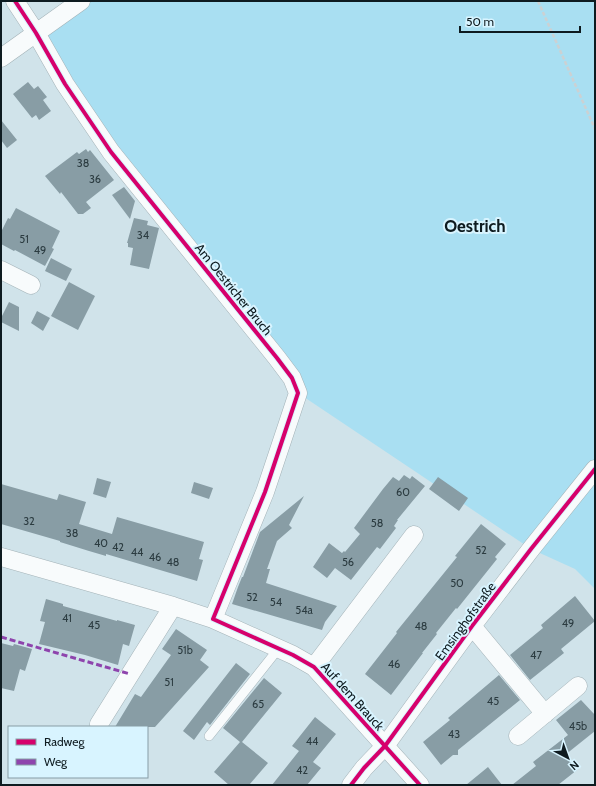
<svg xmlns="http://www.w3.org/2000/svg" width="596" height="786" viewBox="0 0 596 786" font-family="Cabin,sans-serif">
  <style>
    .green { fill: #a9dff2 }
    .building { fill: #889da5 }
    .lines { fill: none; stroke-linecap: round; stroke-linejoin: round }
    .service-casing { stroke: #a3b2b7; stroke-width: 10 }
    .minor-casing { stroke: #a3b2b7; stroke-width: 19 }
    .path { stroke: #ccd1d3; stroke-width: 2.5; stroke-dasharray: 4 2; stroke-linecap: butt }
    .service { stroke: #f8fbfc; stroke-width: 9 }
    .minor { stroke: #f8fbfc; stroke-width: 18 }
    .quiet { stroke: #8e44ad; stroke-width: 3; stroke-dasharray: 6 3; stroke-linecap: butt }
    .cycleway-casing { stroke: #d8f4ff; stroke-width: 6 }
    .cycleway { stroke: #d6006c; stroke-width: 4 }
    .labels { text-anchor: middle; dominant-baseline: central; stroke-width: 4; stroke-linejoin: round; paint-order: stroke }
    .number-label { font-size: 11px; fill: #2c3c41 }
    .street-label { font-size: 13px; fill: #0e1b20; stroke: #d8f4ff }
    .district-label { font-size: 17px; font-weight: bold; fill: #0e1b20; stroke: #d8f4ff }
  </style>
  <rect width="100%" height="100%" fill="#d0e3ea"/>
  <path class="green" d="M81,1h514v588l-20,-20 -44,-20 -233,-156 -137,-178 -125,-182z"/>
  <path class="building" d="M28,82l6,7 4,-3 9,11 -4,3 8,11 -12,9 -3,-5 -4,3 -19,-24z
    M1,120l16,20 -10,8 -6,-8z
    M86,149l2,3 2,-2 24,30 -28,22 5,6 -8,6h-5l-17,-22 -1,2 -15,-18 32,-24 2,2z
    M124,187l11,14 -5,18 -18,-24z
    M16,208l44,23 -8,17 2,1 -9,17 -30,-16 -1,1 -13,-7v-12l7,-14 2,1z
    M134,218l14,3 -1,4 12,3 -10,41 -19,-4 3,-17 -5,-1v-4h-1z
    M51,258l21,11 -6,12 -21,-10z
    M69,282l26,14 -17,34 -27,-14z
    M9,302l10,5v24l-18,-9v-4z
    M37,311l13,7 -7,13 -12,-8z
    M404,475l6,4 2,-3 13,10 -28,34h1l-4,6 2,2 -16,21 -3,-2 -26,33 -16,-12 -8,10 -14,-11 16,-24 13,10 2,-2 1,1 15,-18 -6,-6 29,-39 10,-12 6,4z
    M438,477l30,21 -9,13 -30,-22z
    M97,478l14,4 -5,16 -13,-4z
    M194,482l19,6 -4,11 -18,-6z
    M1,484l56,16 2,-6 27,8 -7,22 33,10 5,-17 87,25 -5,17 4,1 -6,21 -91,-27v2l-17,-5 -29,-9v-1l-59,-17z
    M304,496l-15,29 3,3 -15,13 -10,28h3l-4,14 71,23 -12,16 -3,8 -90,-26 6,-17 4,-10h1l17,-45z
    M481,524l25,20 -11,13 2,2 -40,50 -1,-1 -20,25 1,1 -15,19h1l-32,42 -26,-21 32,-41 -1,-1 61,-75 -2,-1z
    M575,596l20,25 -34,28 3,4 -34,27 -20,-25 33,-27 -2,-3z
    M46,599l17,5v2l54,15v-1l18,5 -6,21 -6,-2 -5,21 -33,-10 -46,-11 6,-22 -5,-1z
    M176,629l31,21 -7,10 9,7 -54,60h-40l20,-33 6,3 30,-42 -9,-6z
    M1,643l12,3 1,-2 18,5 -7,22 -5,-2 -6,22 -13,-3z
    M236,663l14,11 -40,51 -3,-3 -13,18 -11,-9z
    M499,675l21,25 -62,50v5h-5l-12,10 -18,-23 27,-22 -2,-2z
    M264,678l18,15 -40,49 26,21 -19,22h-20l-15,-13 26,-30 -17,-14z
    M581,700l14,15v16l-30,24 12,15 -19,15h-46l24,-19 -3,-4 35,-27 -12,-15z
    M315,717l21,17 -23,28 8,6 -14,17h-35l27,-34 -7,-5z
    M488,767l14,18h-36z"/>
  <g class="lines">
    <g class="service-casing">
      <path id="service" d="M209,736l70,-88"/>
    </g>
    <g class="minor-casing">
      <path id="minor" d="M15,1l21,32 29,51 46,68 166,206 15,20 6,15 -33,99 -52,127
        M1,58l80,-57
        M1,270l30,15
        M1,557l172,49 40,13 80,36 21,12 106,118
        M472,626l73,88
        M314,667l100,-132
        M99,724l74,-118
        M518,736l60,-50
        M351,785l13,-17 21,-22 87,-120 59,-77 64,-80"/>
    </g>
    <path class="path" d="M538,1l57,128"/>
    <use href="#service" class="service"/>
    <use href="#minor" class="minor"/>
    <path class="quiet" d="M1,637l129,37"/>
    <g class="cycleway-casing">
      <path id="cycleway" d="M15,1l21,32 29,51 46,68 166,206 15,20 6,15 -33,99 -52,127 80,36 21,12 106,118
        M351,785l13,-17 21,-22 87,-120 59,-77 64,-80"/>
    </g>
    <use href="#cycleway" class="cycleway"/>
  </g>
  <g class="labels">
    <g class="number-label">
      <text x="83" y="163">38</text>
      <text x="95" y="179">36</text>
      <text x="143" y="235">34</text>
      <text x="24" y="239">51</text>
      <text x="40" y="250">49</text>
      <text x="403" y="492">60</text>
      <text x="29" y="521">32</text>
      <text x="377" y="523">58</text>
      <text x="72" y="533">38</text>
      <text x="101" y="543">40</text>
      <text x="118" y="547">42</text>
      <text x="481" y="550">52</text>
      <text x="137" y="552">44</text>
      <text x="155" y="557">46</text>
      <text x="173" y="562">48</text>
      <text x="348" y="562">56</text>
      <text x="457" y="583">50</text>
      <text x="252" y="597">52</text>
      <text x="276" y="602">54</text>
      <text x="304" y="610">54a</text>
      <text x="67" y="618">41</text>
      <text x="568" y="623">49</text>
      <text x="94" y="625">45</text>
      <text x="421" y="626">48</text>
      <text x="185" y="650">51b</text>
      <text x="536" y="655">47</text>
      <text x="394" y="664">46</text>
      <text x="169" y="682">51</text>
      <text x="493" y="701">45</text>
      <text x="258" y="704">65</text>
      <text x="578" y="726">45b</text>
      <text x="454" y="734">43</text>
      <text x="312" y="741">44</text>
      <text x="302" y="770">42</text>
    </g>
    <g class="street-label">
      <text transform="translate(234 289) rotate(51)">Am Oestricher Bruch</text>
      <text transform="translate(465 621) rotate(-54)">Emsinghofstraße</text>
      <text transform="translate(353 696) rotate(48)">Auf dem Brauck</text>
    </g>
    <g class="district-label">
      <text x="475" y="226">Oestrich</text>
    </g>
  </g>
  <rect width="596" height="786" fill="none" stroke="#0e1b20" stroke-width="4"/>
  <rect x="8" y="726" width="140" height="52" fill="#d8f4ff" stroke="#879da6"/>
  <rect x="16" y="739" width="20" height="6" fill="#d6006c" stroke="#879da6"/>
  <text x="44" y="746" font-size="12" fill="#0e1b20">Radweg</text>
  <rect x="16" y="759" width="20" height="6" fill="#8e44ad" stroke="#879da6"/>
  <text x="44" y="766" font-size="12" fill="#0e1b20">Weg</text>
  <g transform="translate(568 758) rotate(139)" stroke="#d8f4ff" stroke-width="3" paint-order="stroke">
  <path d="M0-3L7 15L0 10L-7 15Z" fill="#0e1b20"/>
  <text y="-6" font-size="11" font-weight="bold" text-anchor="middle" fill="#0e1b20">N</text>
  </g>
  <path d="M460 26v6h120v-6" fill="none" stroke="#0e1b20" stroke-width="2"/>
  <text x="466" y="26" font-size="12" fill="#0e1b20" stroke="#d8f4ff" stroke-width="3" paint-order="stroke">50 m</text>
</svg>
